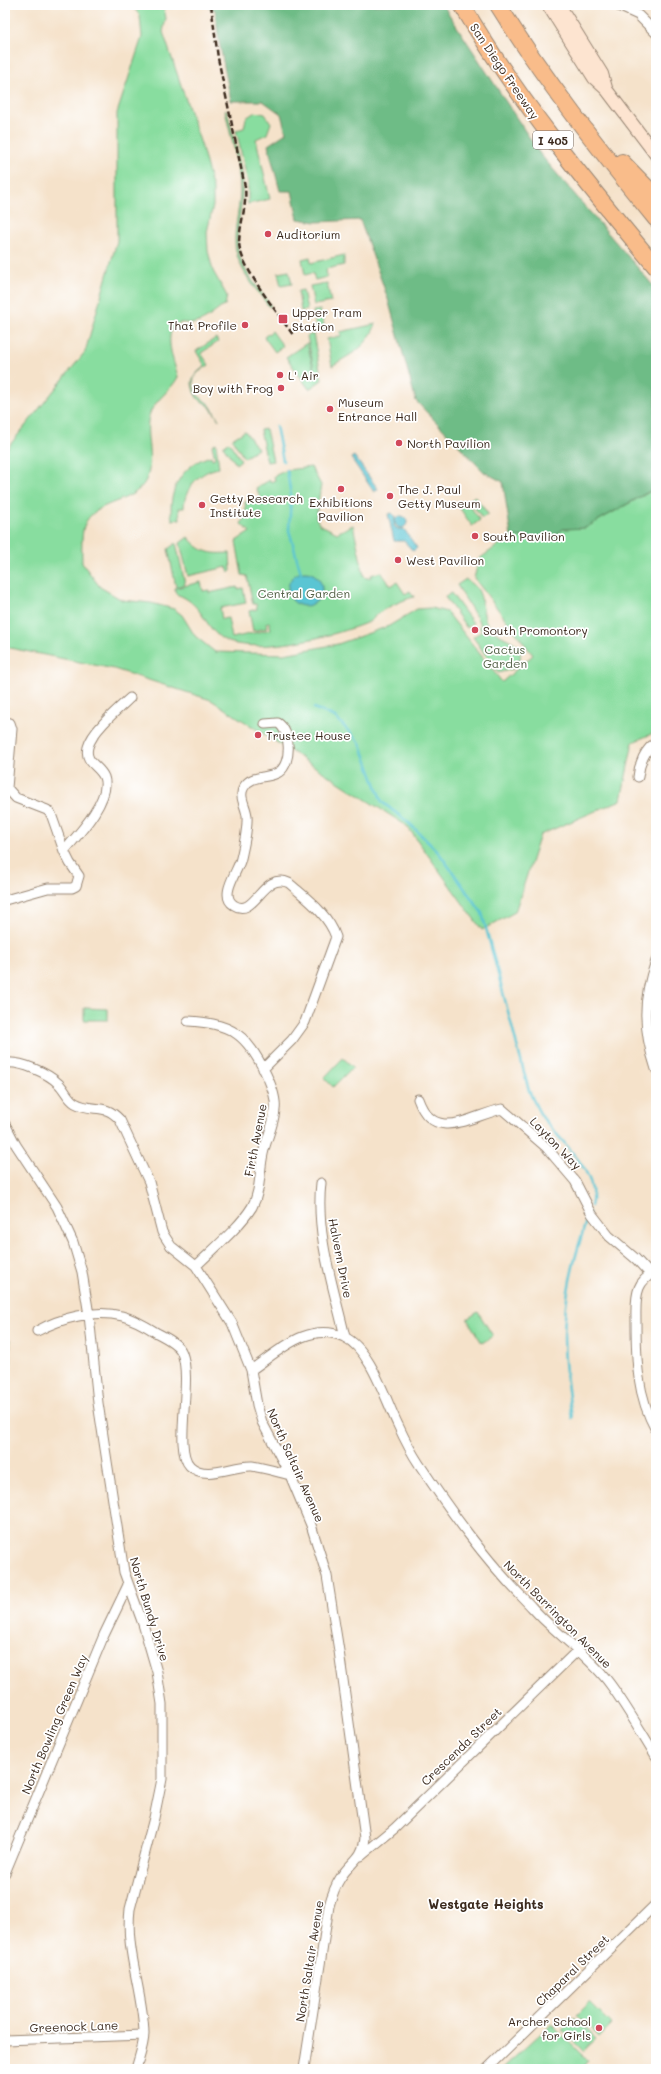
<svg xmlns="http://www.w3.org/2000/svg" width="661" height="2074" viewBox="0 0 661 2074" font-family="Mali,sans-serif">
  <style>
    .green { fill: #88dd9f; stroke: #62845e }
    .forest { fill: #6ebc86; stroke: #547352 }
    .water { fill: #5ac5d3; stroke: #4a7878 }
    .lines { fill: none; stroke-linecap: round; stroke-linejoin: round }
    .stream { stroke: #5ac5d3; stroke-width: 2.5 }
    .minor-casing { stroke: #988674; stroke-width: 11 }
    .secondary-casing { stroke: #988674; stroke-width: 14 }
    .motorway-casing { stroke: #988674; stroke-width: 18 }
    .minor { stroke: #fff; stroke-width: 9 }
    .secondary { stroke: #fde4d0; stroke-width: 12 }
    .motorway { stroke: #f9bc8a; stroke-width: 16 }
    .rail { stroke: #3b2a1e; stroke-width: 2.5; stroke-dasharray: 6 3; stroke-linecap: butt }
    .poi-dot { fill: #d1495b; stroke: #fff; stroke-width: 1.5 }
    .labels { text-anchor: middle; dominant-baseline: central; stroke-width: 3.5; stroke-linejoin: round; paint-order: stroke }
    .shield { fill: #fff; stroke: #766a62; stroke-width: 1 }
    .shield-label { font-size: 11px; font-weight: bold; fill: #3b2a1e }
    .street-label { font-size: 12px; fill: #3b2a1e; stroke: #fff }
    .poi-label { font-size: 12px; fill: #3b2a1e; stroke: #fff; text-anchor: start }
    .park-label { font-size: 12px; fill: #526045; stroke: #fff }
    .neighbourhood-label { font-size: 13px; font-weight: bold; fill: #3b2a1e; stroke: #fff }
  </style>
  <rect width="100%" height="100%" fill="#fff"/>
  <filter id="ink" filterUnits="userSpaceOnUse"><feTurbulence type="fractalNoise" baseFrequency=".025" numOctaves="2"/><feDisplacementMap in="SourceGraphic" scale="8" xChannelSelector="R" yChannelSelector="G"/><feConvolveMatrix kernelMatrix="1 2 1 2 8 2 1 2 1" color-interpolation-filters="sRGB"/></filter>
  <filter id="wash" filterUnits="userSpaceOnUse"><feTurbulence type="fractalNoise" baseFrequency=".012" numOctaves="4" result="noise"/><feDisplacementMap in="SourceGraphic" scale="16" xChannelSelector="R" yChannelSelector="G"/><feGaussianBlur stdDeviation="0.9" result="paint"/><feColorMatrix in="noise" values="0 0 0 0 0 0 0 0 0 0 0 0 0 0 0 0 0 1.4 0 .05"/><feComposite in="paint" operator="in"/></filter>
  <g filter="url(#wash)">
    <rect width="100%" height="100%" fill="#f5e2ca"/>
    <path class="green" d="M132,5h31l3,13 -3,14 38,112 12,45v17l-6,26 1,19 5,20 14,25 -2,9c-8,5 -17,14 -26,17 -7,3 -13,0 -19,1 -20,6 -5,41 -2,54 -7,14 -25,24 -29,39 -5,21 6,44 -3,64 -12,25 -52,19 -62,46 -3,10 -2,26 -2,37l18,24 22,13 29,3 23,6 8,6 13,21 20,16 69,2 54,-10 51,-18 28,-17 14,-1 16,4 55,70 31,-27 -59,-77 5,-19 32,-23 39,3 13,-10 22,-1 68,-38 3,4v238l-23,10 -12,58 -81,35 -25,77 -33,18 -75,-104 -196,-126 -97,-31 -109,-22v-196l80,-99 32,-111v-128l25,-76 -2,-21z
      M225,110h2c5,24 14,50 15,74 2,22 -9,50 -3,70 5,19 21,36 32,52l-2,1c-11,-16 -27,-33 -32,-52 -6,-20 3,-43 3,-64 0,-27 -10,-55 -15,-81z
      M255,112l10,2 6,9 -4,11 -11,5 14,60 -22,5v-21l-12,-53 8,-2 2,-10z
      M344,255v10l-18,4 1,8 -12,3 -2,-7 -8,2 -3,-16 8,-2 1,6z
      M289,271l3,13 -11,2 -3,-13z
      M327,283l4,19 -17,3 -4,-19z
      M303,290l4,20 -6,1 -3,-20z
      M320,310l5,19 -8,2 -4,-20z
      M376,324c-10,25 -24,29 -44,42l-5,-27 14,-3 -1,-4z
      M272,331l11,15 -8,6 -11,-15z
      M313,334l9,46 -13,9 -23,-32 21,-14 9,35 -9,-42z
      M216,338l2,4 -17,11 8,12c-14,9 -19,12 -13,29l14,11 9,15 -10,-14 -12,-8c-9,-17 -5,-22 8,-32l-9,-15z
      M266,429l7,32 -6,1 -7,-32z
      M245,431l13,18 -14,9 -12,-19z
      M229,442l12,18 -5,4 -13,-18z
      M216,443l3,25c-19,3 -35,20 -35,40h-5l1,11 -8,1c-5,-29 10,-56 39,-64l1,3 3,-1 -3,-13z
      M311,467l10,18 -5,32 3,7 18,9 16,-8 11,51 2,2 5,-1v-2l10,-3 10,14 6,-4 8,12 5,-3 4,6c-12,3 -29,11 -38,18 -2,2 -3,4 -4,5 -3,2 -8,4 -11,5 -31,12 -101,28 -132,17 -25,-9 -23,-38 -53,-48l-1,-6 26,-6 2,9 6,-1v3l28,-6v2l6,-1 3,15 -26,5 2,11 6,-1 4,20 39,-9 -2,-7 -3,1 1,5 -14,3 -4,-20 8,-2 -1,-5h-3l-6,-28 -5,-1 -6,-34 14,-9 -9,-8 5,-10 -1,-12 2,-1 1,2 13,-4 -5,-11 14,-8 1,2 4,-2 -1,-4 13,-6z
      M475,496l13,18 -6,4 -13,-18z
      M467,502l13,18 -8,6 -13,-19z
      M188,537c14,17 24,17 42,16l1,18 -2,1 -2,-5 -39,9 -8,-33z
      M176,543l9,41 -9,3 -8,-38z
      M466,579c4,5 11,7 13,13 5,11 3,27 11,36 11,12 34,11 30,31l-7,10 -15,4 -25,-36 9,-6 -3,-4 2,-2 -24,-40z
      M451,593l22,30 -6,5 -22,-31z
      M84,1008l24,1v11h-24z
      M343,1058l10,9 -20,20 -9,-9z
      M478,1312l15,24 -11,7 -15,-24z
      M10,1340l1,23h-6v-22z
      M590,2002l22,22 -13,13 -22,-22z
      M575,2017l21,22 -13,12 -21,-21z
      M551,2024l37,37 -5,8h-81z"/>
    <path class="forest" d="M205,5h238l97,149 116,135v205l-4,-4 -67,38 -22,1 -13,10 -39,-3 -8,-54 -19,-10 -68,-71 -28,-102 -28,-79 -44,2 -18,-3 -6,-28h-12l-12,-46 18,-12 -5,-19 -18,-13h-32l-12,-60 -4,-31z"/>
    <path class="water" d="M354,456l24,33 -4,3 -23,-34z
      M392,513l3,4 -1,9 4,3h6l13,19 -4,3 -9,-10h-10l-6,-27z
      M395 522a6 6 0 1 1 12 0a6 6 0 1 1-12 0Z
      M288 589a17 17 0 1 1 34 0a17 17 0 1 1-34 0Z"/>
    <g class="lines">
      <path class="stream" d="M276,426l7,35
        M287,470l4,26 -2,34 12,43
        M314,708l21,9 25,26 22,59 27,21 30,30 43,60 47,178c4,8 8,19 14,27 17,23 58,55 48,88
        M572,1418c-5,-33 -10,-67 -7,-101 2,-35 13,-71 24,-105"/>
    </g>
  </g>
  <g filter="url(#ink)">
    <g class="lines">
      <g class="minor-casing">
        <path id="minor" d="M616,5l22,10 18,18
          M5,722l5,1 2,6 -5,59 9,10 31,12 4,4 13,37
          M638,777c1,-12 7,-29 18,-34
          M5,900l43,-12h24l4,-2 3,-10 -9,-13 -6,-12c13,-15 48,-52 40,-74 -5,-12 -20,-14 -16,-30 4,-16 30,-38 42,-49
          M656,961c-14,39 -13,69 0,108
          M188,1021c17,1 35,3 49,13 17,12 41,56 38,76 -1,15 -9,29 -12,44 -4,18 -2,37 -11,53 -13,21 -39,42 -56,59
          M5,1063c16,-2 43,10 54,21 6,6 9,15 16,19 18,10 29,-1 45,17l29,62 13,50 9,14 25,20 36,57 19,47 6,35 5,17 28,53 21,50 16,51 12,75 26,187c-2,21 -14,23 -24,39 -6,9 -9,18 -12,29l-25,163
          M263,1069l29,-29 13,-18 31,-85c-8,-23 -29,-38 -47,-54 -27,-12 -34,36 -55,22 -16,-10 5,-35 7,-47 3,-13 7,-29 6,-42 -1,-10 -9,-20 -3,-29 7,-13 25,-8 35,-15 13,-9 12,-41 -1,-49l-13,1
          M418,1099c16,45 52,17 84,10l44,38 29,34 17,33 17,22 27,23 14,15
          M5,1124l11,21 41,62 16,35 9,30 7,43 9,88 26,169 19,52 14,48 5,32v75l-8,39 -24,91c-5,42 13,82 14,124 0,12 -5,25 -8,36
          M321,1183c-6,51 13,105 24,154
          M656,1271c-7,4 -14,9 -17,17 -4,10 -3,22 -3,33 0,38 1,75 20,109
          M37,1331c24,-13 57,-22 85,-15 12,3 24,10 35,17 8,4 22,11 25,20 11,29 -9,96 8,113 16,15 43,-1 62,0 13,2 26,6 38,9
          M251,1370c28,-19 58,-49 93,-33 26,11 42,64 54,88 6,13 13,27 21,39 32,48 65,94 105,135 9,9 17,19 27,27 20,19 43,36 59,58 17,23 31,48 46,72
          M361,1856l34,-28 183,-178
          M5,1873l99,-238 24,-50
          M5,2040l139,-5
          M487,2069l169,-165"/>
      </g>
      <g class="secondary-casing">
        <path id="secondary" d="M548,5l46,73 12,11 50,66
          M559,5l43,69 4,14"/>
      </g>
      <g class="motorway-casing">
        <path id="motorway" d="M462,5c55,94 124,178 194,262
          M498,5c47,76 102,145 158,214
          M622,162l34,35"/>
      </g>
      <use href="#minor" class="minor"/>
      <use href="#secondary" class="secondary"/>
      <use href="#motorway" class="motorway"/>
      <path class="rail" d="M211,5l7,53 27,129c2,19 -5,36 -6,55 0,24 40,72 54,93"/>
    </g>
  </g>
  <g class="poi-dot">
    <circle cx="268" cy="234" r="4"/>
    <rect x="278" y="314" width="10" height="10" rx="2"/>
    <circle cx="245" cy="325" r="4"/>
    <circle cx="280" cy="375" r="4"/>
    <circle cx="281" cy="388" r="4"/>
    <circle cx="330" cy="409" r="4"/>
    <circle cx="399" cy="443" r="4"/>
    <circle cx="341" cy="489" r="4"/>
    <circle cx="390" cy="496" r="4"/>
    <circle cx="202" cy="505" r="4"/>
    <circle cx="475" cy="536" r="4"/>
    <circle cx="398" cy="560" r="4"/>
    <circle cx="475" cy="630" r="4"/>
    <circle cx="258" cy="735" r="4"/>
    <circle cx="599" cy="2028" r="4"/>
  </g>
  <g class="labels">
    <rect class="shield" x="533" y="131" width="40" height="18" rx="3"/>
    <g class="shield-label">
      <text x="553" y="140">I 405</text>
    </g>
    <g class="street-label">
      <text transform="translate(505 71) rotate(56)">San Diego Freeway</text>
      <text transform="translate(255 1140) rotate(-79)">Firth Avenue</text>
      <text transform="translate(556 1143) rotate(46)">Layton Way</text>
      <text transform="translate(341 1258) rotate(79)">Halvern Drive</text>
      <text transform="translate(296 1465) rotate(66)">North Saltair Avenue</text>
      <text transform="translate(150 1609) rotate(73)">North Bundy Drive</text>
      <text transform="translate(558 1614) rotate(45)">North Barrington Avenue</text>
      <text transform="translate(54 1724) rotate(-67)">North Bowling Green Way</text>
      <text transform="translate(461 1746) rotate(-44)">Crescenda Street</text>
      <text transform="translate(309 1961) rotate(-81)">North Saltair Avenue</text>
      <text transform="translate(572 1970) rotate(-44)">Chaparal Street</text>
      <text transform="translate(74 2026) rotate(-2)">Greenock Lane</text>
    </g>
    <g class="poi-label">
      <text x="276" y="234">Auditorium</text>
      <text x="292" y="312">Upper Tram<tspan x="292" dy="14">Station</tspan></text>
      <text x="237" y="325" text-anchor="end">That Profile</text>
      <text x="288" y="375">L' Air</text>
      <text x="273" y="388" text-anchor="end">Boy with Frog</text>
      <text x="338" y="402">Museum<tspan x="338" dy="14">Entrance Hall</tspan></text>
      <text x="407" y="443">North Pavilion</text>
      <text x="398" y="489">The J. Paul<tspan x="398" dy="14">Getty Museum</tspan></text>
      <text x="210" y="498">Getty Research<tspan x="210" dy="14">Institute</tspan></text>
      <text x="341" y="502" text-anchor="middle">Exhibitions<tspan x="341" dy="14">Pavilion</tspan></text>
      <text x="483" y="536">South Pavilion</text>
      <text x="406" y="560">West Pavilion</text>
      <text x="483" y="630">South Promontory</text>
      <text x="266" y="735">Trustee House</text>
      <text x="591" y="2021" text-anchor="end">Archer School<tspan x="591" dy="14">for Girls</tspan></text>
    </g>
    <g class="park-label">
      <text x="304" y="593">Central Garden</text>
      <text x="505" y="649">Cactus<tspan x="505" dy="14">Garden</tspan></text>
    </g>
    <g class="neighbourhood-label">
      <text x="486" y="1903">Westgate Heights</text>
    </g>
  </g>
  <rect width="661" height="2074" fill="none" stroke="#fff" stroke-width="20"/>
</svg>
